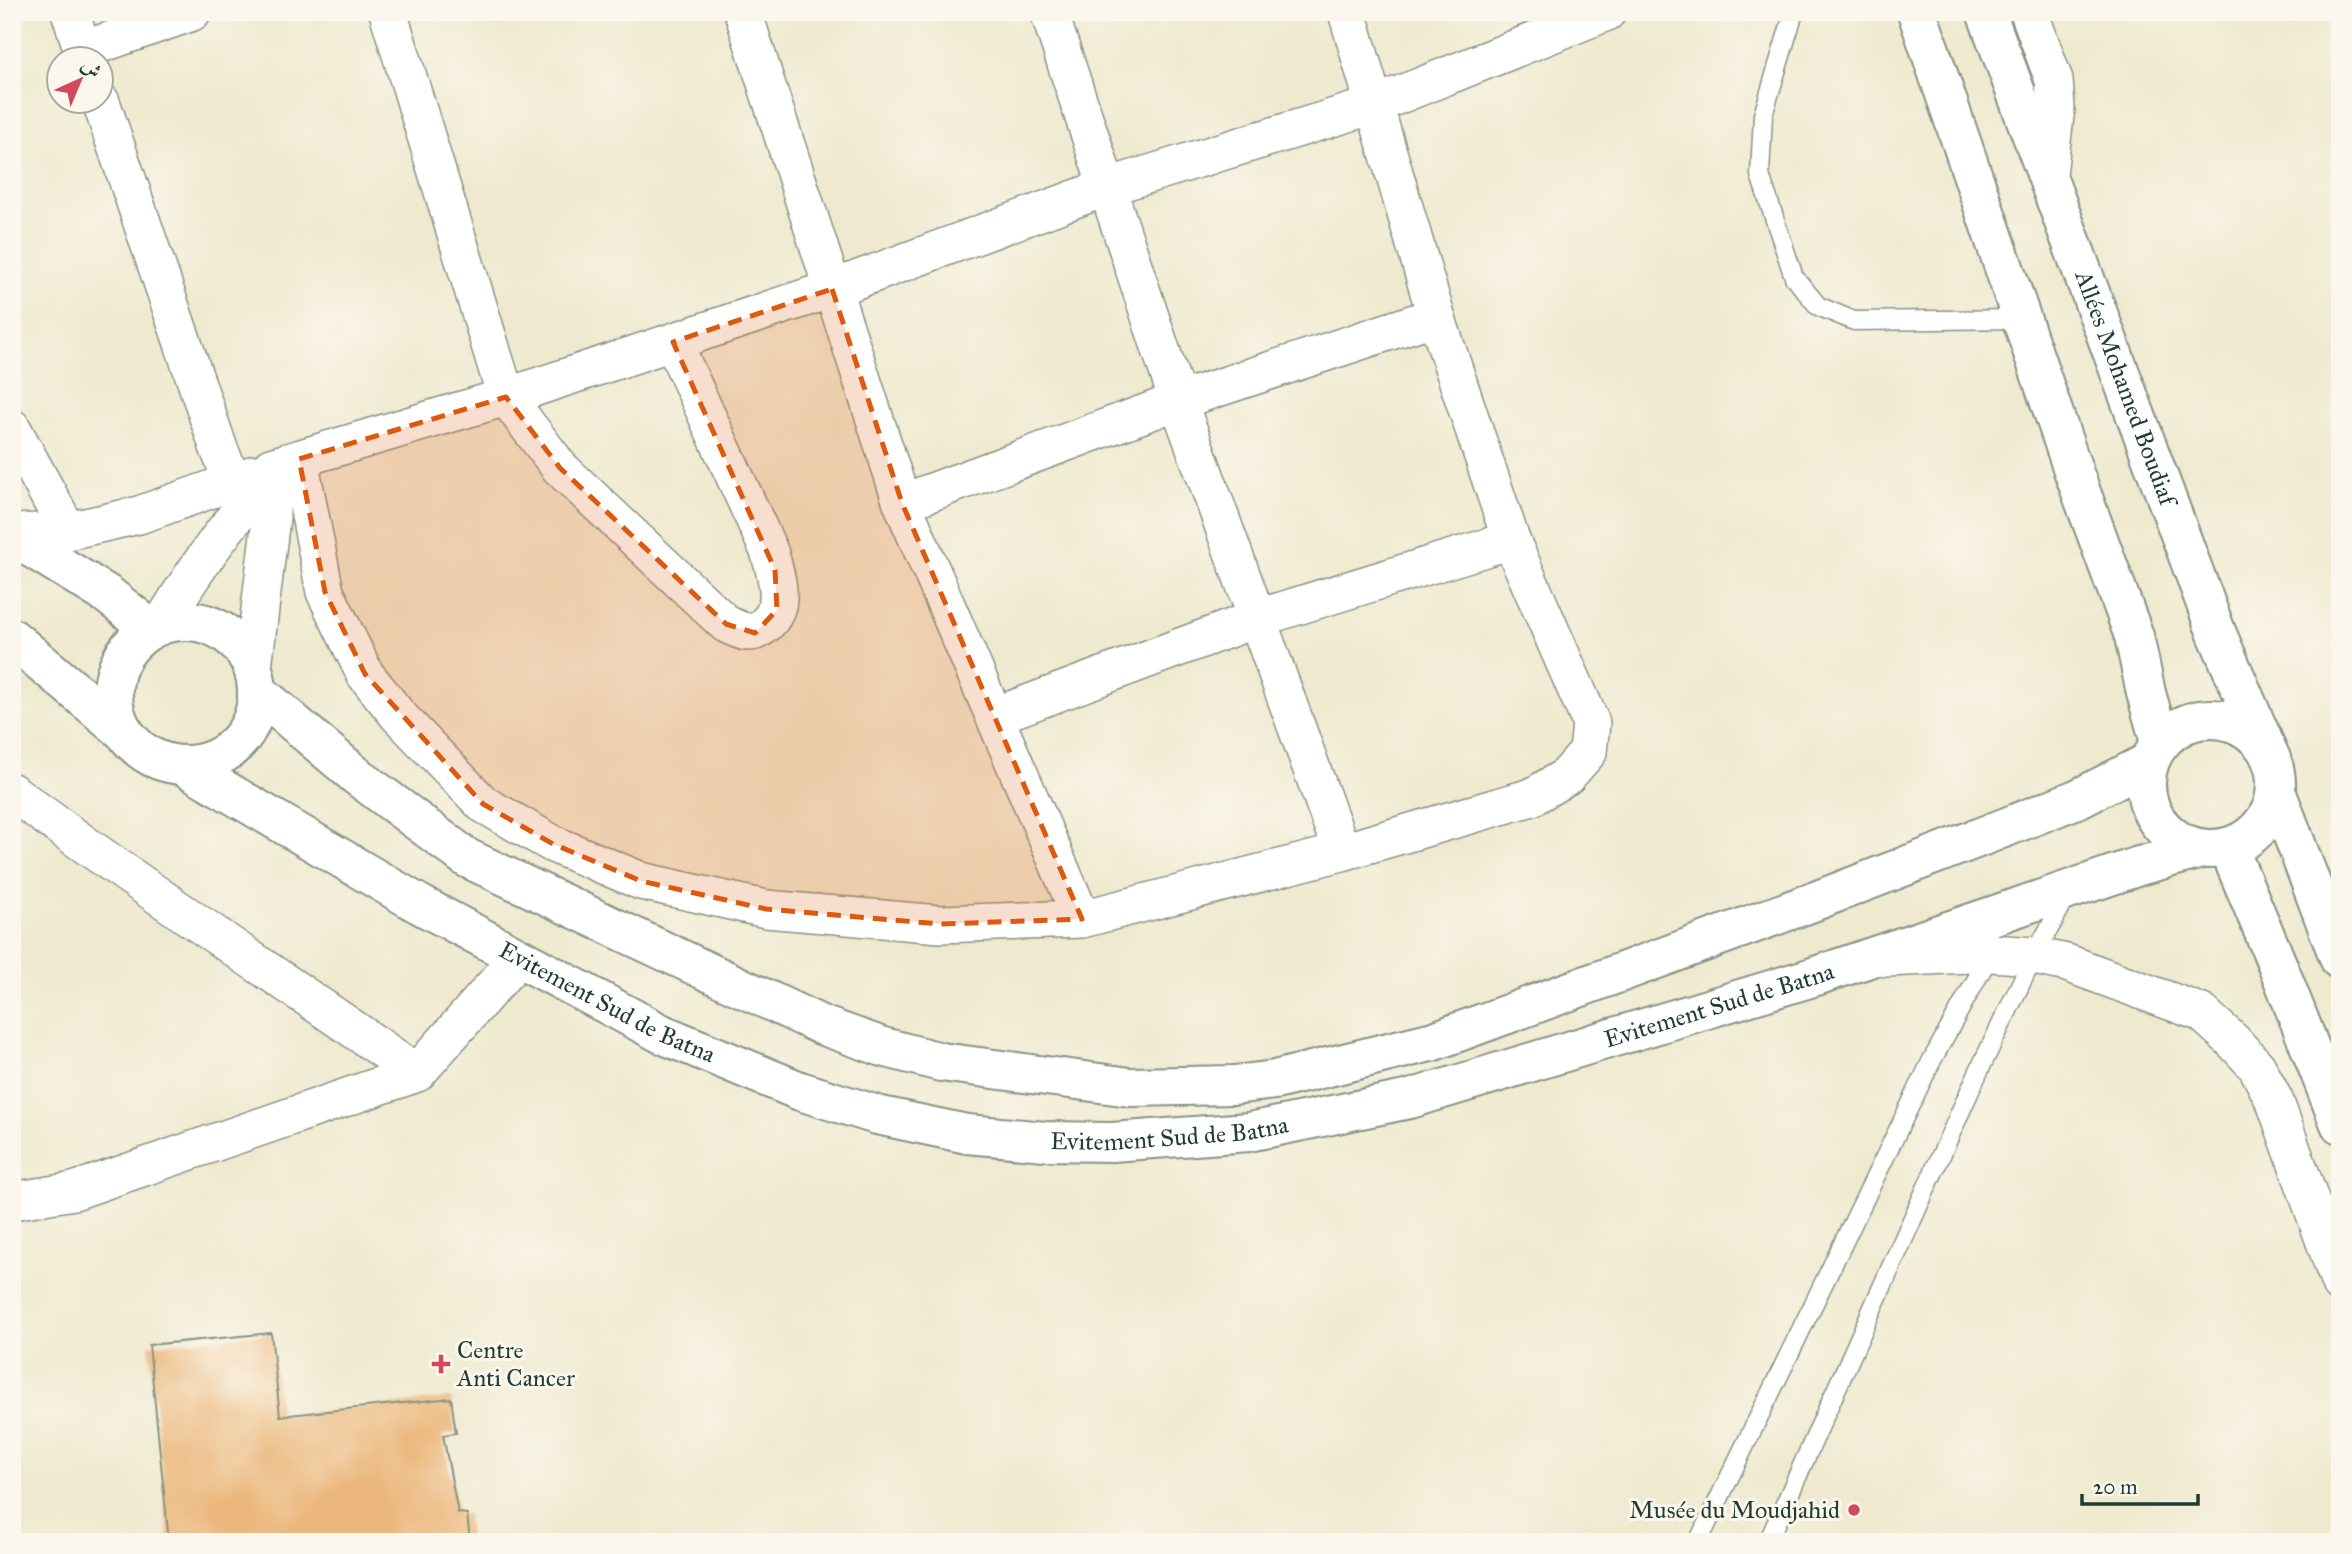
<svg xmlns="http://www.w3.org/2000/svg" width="2352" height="1554" viewBox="0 0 2352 1554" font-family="'IM FELL Great Primer',Amiri,serif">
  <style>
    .building { fill: #ebb77b }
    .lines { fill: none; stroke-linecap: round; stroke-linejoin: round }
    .service-casing { stroke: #879382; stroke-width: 21 }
    .minor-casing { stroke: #879382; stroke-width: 40 }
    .primary-casing { stroke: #879382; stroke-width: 42 }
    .trunk-casing { stroke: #879382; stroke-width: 42 }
    .service { stroke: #fff; stroke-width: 18 }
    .minor { stroke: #fff; stroke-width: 37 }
    .primary { stroke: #fff; stroke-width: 38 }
    .trunk { stroke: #fff; stroke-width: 38 }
    .marked { fill: #de580e; fill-opacity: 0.2; stroke: #de580e; stroke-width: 5; stroke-dasharray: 14 9; stroke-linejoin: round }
    .poi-dot { fill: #d1495b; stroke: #fbf7ec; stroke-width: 2.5 }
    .labels { text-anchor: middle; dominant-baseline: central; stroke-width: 6; stroke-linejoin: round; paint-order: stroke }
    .street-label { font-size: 24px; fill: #1f3d34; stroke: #fbf7ec }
    .poi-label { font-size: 24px; fill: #1f3d34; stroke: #fbf7ec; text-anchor: start }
  </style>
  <rect width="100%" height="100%" fill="#fbf7ec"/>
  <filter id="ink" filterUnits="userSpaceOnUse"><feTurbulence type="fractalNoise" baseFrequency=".0143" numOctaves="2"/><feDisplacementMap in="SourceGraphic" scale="14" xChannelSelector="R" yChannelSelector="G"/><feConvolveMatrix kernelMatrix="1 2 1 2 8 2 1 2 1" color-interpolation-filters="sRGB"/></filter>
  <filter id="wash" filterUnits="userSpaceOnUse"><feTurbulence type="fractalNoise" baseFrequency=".00686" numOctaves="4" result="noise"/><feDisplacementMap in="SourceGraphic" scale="28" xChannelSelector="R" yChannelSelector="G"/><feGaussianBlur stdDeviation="1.57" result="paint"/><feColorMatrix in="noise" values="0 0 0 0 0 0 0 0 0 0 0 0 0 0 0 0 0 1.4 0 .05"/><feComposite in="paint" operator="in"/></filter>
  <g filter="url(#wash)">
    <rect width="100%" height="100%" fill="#efe9cf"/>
    <g id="blocks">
      <path class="building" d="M271,1333l9,83 171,-18 5,35 -13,2 15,78 9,1 3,28h-301l-20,-197z"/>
    </g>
  </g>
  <g filter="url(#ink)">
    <use href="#blocks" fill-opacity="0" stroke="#879382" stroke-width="2"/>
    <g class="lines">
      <g class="service-casing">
        <path id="service" d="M1794,12l-31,103 -3,60 34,102 24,29 36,15 167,-2
          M1698,1542l234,-482 59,-107
          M1768,1542l208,-465 58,-121 34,-62"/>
      </g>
      <g class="minor-casing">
        <path id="minor" d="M70,12l16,48
          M388,12l118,385 54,71 166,156c16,8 26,13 40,0 21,-18 10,-50 3,-73l-96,-209
          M743,12l159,491 180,416
          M1049,12l129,389 164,451
          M2029,12l25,68 2,28 -8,66
          M83,50l109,-38
          M101,102l118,347 14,33
          M12,428l56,103
          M299,459l26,133 40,82 32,40 86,90 70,40 88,37 125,28 174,15 142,-5 260,-67 190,-55 35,-21 21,-24 3,-29 -80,-183 -75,-224 -89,-304
          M902,503l276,-102 258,-85
          M12,533l56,-2 71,-16 115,-41
          M161,625c32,-53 67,-103 109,-149
          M253,667l18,-149v-51l235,-70 326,-108 275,-102 267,-82 233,-93
          M995,716l263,-98 253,-78
          M12,792c133,98 270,187 405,281l102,-116
          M1886,958l105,-5 43,3 33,7 135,50 30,27 25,27 18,35 65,182
          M12,1201l62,-10 343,-118"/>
      </g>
      <g class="primary-casing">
        <g id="primary">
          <path d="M1917,12l157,461 60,163 12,57 14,49"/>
          <path id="s1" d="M1986,12l231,622 54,125"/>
        </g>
      </g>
      <g class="trunk-casing">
        <g id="trunk">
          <path d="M12,536l96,59 43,34"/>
          <circle cx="185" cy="693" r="72"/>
          <path d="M12,638l112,94"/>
          <path d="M258,692l100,85 109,81 354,167 62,22 58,15 189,25 104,-2 41,-5 159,-39 376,-138 199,-77 70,-28 70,-36"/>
          <circle cx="2211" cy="784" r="65"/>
          <path id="s2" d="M184,766l235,138 243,130 138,57 77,24 90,19 78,7 67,1 137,-10 161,-33 403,-122 326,-111 63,-17"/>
          <path d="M2276,791l64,169"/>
          <path d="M2228,847l50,119 62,158"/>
        </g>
      </g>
      <use href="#service" class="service"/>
      <use href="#minor" class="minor"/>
      <use href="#primary" class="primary"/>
      <use href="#trunk" class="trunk"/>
    </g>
  </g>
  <path class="marked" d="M832,289l70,214 180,416 -142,5 -174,-15 -125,-28 -88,-37 -70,-40 -118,-130 -40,-82 -26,-133 207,-62 54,71 166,156 29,9 22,-23 -2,-40 -102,-228z"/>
  <g class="poi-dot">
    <path d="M437.5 1353.5h7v7h7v7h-7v7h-7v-7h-7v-7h7z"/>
    <circle cx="1854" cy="1510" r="7"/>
  </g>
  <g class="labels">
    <g class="street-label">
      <text stroke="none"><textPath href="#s1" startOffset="401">Allées Mohamed Boudiaf</textPath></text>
      <text stroke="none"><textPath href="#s2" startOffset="485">Evitement Sud de Batna</textPath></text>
      <text stroke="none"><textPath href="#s2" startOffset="1640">Evitement Sud de Batna</textPath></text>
      <text stroke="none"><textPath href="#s2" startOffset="1073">Evitement Sud de Batna</textPath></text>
    </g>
    <g class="poi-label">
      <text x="457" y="1350">Centre<tspan x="457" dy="28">Anti Cancer</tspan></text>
      <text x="1840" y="1510" text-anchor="end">Musée du Moudjahid</text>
    </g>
  </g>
  <rect width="2352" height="1554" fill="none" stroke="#fbf7ec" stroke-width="42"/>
  <g transform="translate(80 80) rotate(44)"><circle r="33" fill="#fbf7ec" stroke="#a3ada2" stroke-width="2"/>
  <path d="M0-5L12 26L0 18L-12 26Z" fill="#d1495b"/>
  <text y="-10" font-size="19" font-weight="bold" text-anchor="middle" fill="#1f3d34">ش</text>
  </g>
  <path d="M2082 1494v10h116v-10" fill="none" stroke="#1f3d34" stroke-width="3.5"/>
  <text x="2093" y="1494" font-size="21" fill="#1f3d34" stroke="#fbf7ec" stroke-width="5" paint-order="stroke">20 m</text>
</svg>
